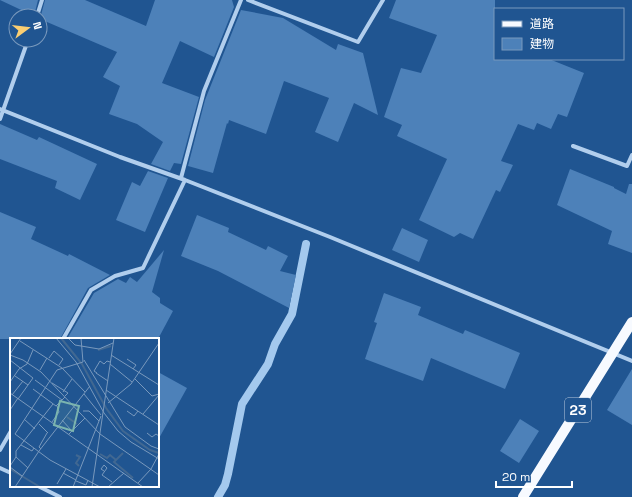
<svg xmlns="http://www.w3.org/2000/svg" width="632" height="497" viewBox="0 0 632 497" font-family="'Space Grotesk','Noto Sans JP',sans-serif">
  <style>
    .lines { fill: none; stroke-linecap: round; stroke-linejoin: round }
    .stream { stroke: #a4c9ee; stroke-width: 8 }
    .building { fill: #4d81b9 }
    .street { stroke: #b1ceed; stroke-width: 4 }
    .primary { stroke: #f7faff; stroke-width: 10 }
    .labels { text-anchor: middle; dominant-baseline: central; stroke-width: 4; stroke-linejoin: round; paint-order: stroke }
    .shield { fill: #205591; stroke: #bcccde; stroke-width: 1 }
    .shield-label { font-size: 14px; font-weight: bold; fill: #fff }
    .inset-river { fill: none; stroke: #416892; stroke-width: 2 }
    .inset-road { fill: none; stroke: #7999bd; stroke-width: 1 }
    .view { fill: #7bb4af; fill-opacity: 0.15; stroke: #7bb4af; stroke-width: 2 }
    .inset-edge { fill: none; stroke: #fff; stroke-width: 2 }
  </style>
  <rect width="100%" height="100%" fill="#205591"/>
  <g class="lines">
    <path class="stream" d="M218,497l7,-12 3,-11 14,-70 26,-40 7,-20 17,-30 14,-70"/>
  </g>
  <path class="building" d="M0,0h38l-4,16z
    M45,0h40l61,26 9,-26h77l2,7 -20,50 -34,-16 -18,42 37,14 -18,67 -7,-1 -4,8 -19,-7 12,-22 -26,-18 -28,-10 11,-28 -17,-9 14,-25 -77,-33z
    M396,0h99v59h54l35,14 -17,44 -9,-3 -7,15 -14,-6 -3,7 -16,-6 -17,37 12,4 -13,27 -4,-2 -23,49 -13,-6 -6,4 -35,-17 28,-61 -50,-23 5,-11 -18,-8 17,-49 20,5 16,-38 -48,-17z
    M241,10l42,8 53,32 2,-6 25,9 15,62 -24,-12 -16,39 -23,-10 14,-34 -45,-17 -18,53 -37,-14 -1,4 -1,-1 -14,50 -25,-7 17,-66z
    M0,124l37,16 2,-3 58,27 -17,36 -25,-12 2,-7 -57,-22z
    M570,169l44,18v1l12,6 3,-10h3v69l-24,-9 4,-13 -55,-26z
    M148,171l20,7 -23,54 -29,-12 16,-38 8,4z
    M0,212l36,15 -5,12 37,17 1,-2 41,21 -22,13 -28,51h-60z
    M197,215l32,13 -1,4 38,18 2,-4 20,10 -8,15 16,4 -7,33 -71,-37 -37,-15z
    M402,228l26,12 -9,22 -27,-12z
    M164,250l-12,42 8,6v5l13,8 -15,28h-91l27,-46 24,-14 8,4 4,-6 7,5z
    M384,293l37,14 -3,8 45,19 2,-4 55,23 -15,36 -74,-31 -8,23 -58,-22 12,-36 -3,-1z
    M632,369v56l-25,-15z
    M158,372l29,16 -29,52z
    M520,419l19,12 -20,32 -19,-12z"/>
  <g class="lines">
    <path class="street" d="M248,0l110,42 25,-42
      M37,16l5,-16
      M0,109l120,48 65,23 145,57 302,124
      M0,119l28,-79
      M573,146l54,20 5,-11
      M181,178l23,-87 37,-91
      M63,339l28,-49 24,-14 28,-8 42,-88
      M0,450l11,-19
      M0,468l11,5
      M38,486l22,11"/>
    <path class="primary" d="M523,497l109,-175"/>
  </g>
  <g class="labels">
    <rect class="shield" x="565" y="398" width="26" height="24" rx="3"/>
    <g class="shield-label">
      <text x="578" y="410">23</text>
    </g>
  </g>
  <g transform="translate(10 338)">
    <rect width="149" height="149" fill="#205591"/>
    <path class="inset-river" d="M51,0l21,26 24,44 17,23 27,19 9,3M88,12l13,-4M57,79l10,7M90,116l7,4 3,-3 6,5 7,-7M66,117l4,2 -4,6 3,3M106,122l-2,2 19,16M0,131l30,18"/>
    <path class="inset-road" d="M46,0l20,24 28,51 14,18 13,11 28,17M58,0l7,7 24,4 14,-6M71,0l2,24 -26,8 -42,64 35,26 50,27M10,3l42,27M0,16l11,-16M0,17l13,5 18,12 59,62 59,41M101,17l48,30M39,20l5,-7 9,8 -4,6M117,21l9,6 -3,4M0,22l23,18 -15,21M74,22l41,67 26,19 8,3M100,26l22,18M52,30l23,24M30,32l7,-12M86,35l12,8M87,35l-3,-2 6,-10 4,3 3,-3 3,1M5,38l13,9M125,41l17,17 7,-2M25,42l27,20M0,44l9,-13 8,-5 6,-14M42,45l16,10 -3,3M23,51l23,17 9,-9M96,52l53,35M53,54l9,-13M0,55l133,94M74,56l17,21M2,57l11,-14M98,65l23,-19 28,-41M0,72l8,-12M73,73h6l10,10M117,73l7,5 4,-5M133,76l16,-19M14,81l11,10M52,82l9,10M42,84l7,-10 -2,-6M29,86l9,9M137,95l5,4 4,-3 3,2M59,96l16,-16M11,107l11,6 2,-3M31,111l-2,-2 8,-14M6,119l12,11M0,128l6,-9v-6l37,-47M0,129l12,9M141,131l8,-15M94,133l-3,-2 3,-4 3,3 -5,7 10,7M53,135l13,7M66,143l10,4 2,-5M128,145l13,-14M47,146l9,-15M5,149l24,-36 51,-65M63,149l28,-71M82,149l22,-149M98,149l16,-14"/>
    <path class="view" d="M50,63l19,5 -6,25 -19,-6z"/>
    <rect width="149" height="149" class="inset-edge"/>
  </g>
  <rect x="494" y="8" width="130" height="52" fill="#205591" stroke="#7999bd"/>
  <rect x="502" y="21" width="20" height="6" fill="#f7faff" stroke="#7999bd"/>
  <text x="530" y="28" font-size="12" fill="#ffffff">道路</text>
  <rect x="502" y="38" width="20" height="12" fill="#4d81b9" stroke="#7999bd"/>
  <text x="530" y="48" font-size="12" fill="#ffffff">建物</text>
  <g transform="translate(28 28) rotate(75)"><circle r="19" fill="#205591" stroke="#7999bd"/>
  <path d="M0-3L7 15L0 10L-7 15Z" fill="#face72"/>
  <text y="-6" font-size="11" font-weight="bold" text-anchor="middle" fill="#ffffff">N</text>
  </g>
  <path d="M496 481v6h76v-6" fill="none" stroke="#ffffff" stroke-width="2"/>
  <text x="502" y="481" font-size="12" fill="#ffffff" stroke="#205591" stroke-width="3" paint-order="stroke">20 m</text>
</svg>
